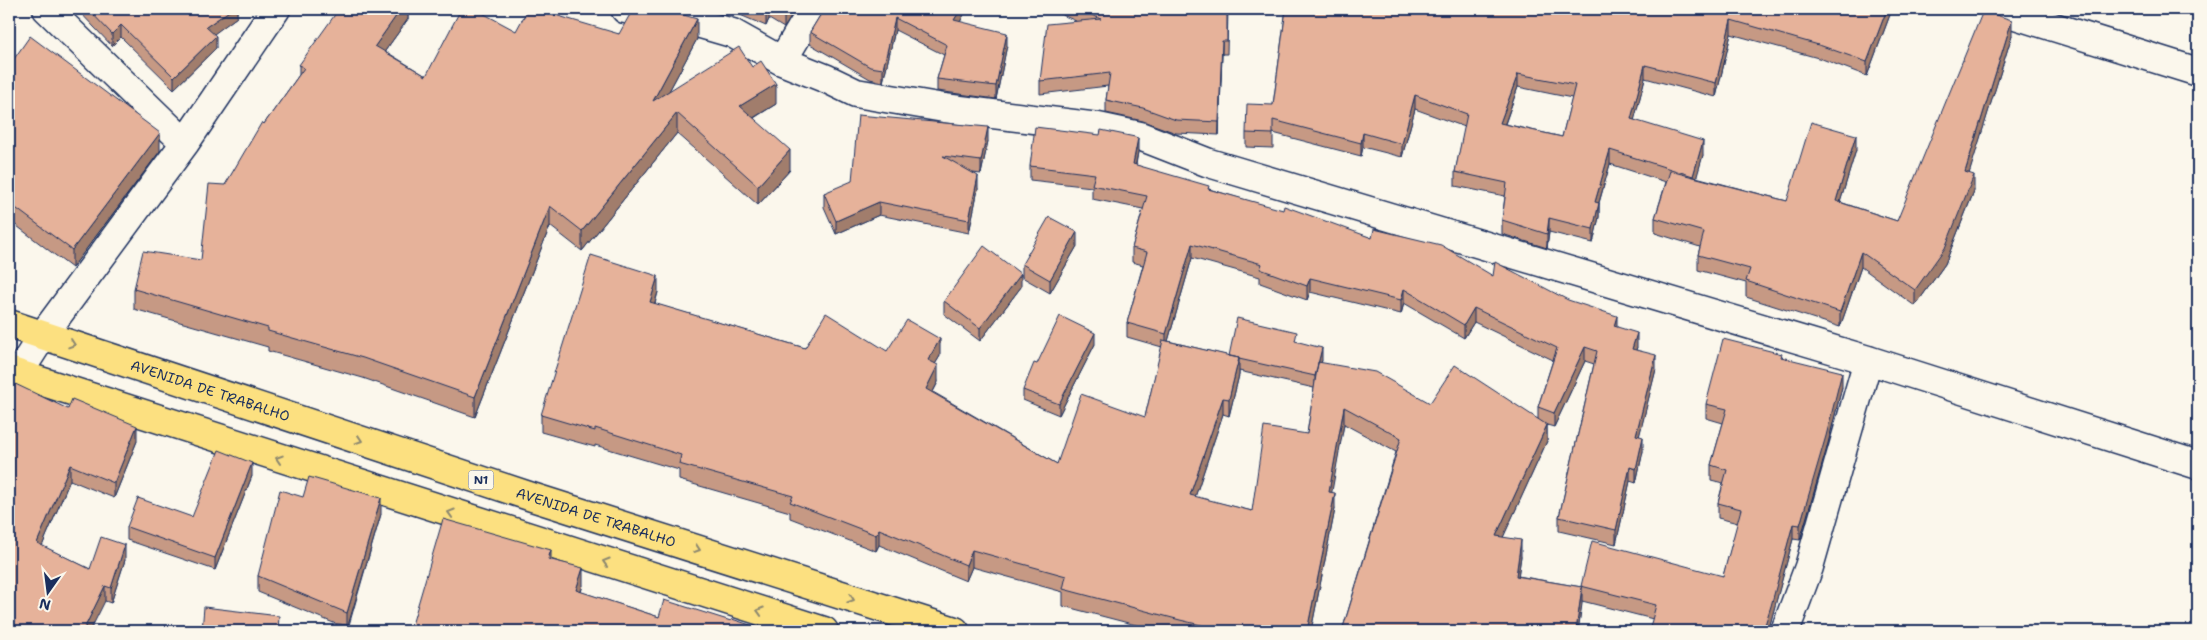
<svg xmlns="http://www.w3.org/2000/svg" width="2207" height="640" viewBox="0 0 2207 640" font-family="'Shantell Sans',sans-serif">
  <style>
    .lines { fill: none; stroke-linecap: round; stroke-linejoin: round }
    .street-casing { stroke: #1b2f5e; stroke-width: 31 }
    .highway-casing { stroke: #1b2f5e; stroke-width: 31 }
    .street { stroke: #fbf7ec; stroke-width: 28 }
    .highway { stroke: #fce080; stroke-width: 28 }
    .wall { fill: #c69984; stroke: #1b2f5e; fill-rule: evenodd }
    .shaded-wall { fill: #a17d6c; stroke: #1b2f5e }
    .building { fill: #e6b29a; stroke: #1b2f5e; fill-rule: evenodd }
    .oneway { stroke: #8c886f }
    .labels { text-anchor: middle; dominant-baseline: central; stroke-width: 4; stroke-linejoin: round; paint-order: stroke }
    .shield { fill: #fbf7ec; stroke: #5e6b89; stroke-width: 1 }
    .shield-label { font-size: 12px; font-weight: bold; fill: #1b2f5e }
    .street-label { font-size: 14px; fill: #1b2f5e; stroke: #fbf7ec }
  </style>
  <rect width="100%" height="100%" fill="#fbf7ec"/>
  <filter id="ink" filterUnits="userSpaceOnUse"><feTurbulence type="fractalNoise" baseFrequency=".02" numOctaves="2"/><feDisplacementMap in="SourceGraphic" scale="10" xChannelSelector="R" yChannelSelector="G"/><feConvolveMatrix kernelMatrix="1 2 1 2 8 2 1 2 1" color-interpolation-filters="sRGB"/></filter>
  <g filter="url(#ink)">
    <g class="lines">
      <g class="street-casing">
        <path id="street" d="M47,9l138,134
          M625,9l52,8 55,16 50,28 45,18 29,14 88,15 154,19 42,9 69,27 659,197 330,105
          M1996,9l202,63
          M782,61l31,-52
          M18,374l25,-39 142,-192 91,-134
          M1785,631l24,-64 59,-207"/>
      </g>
      <g class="highway-casing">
        <g id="highway">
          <path id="s1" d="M9,324l523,173 423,134"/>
          <path d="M9,371l815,260"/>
        </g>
      </g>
      <use href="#street" class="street"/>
      <use href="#highway" class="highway"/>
    </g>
    <path class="wall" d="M77,9h160v8l-24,17 3,14 -42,41 -53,-52 -9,9z
      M408,9v10l-23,32 41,25 90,-45 103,3 78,5 -28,52 107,13 -22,14 36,52 -32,35 -81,-72 -95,118 -32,-25 -75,191 -112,-39 -95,-27v-4l-134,-38v-20l67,-29 24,-75 39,-61 35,-49v-10z
      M726,9h70l-12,19 -15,-9 -3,7z
      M824,9h143l-7,13 47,23 -11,54 -59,-8v-12l7,-24 -49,-25 -12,52 -13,-3 -60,-35v-12z
      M1051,9h177l-1,45h-5l-3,81 -43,-2 -33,-12 -37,-8v-13l2,-14 -68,8v-13l36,-60 -25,-11z
      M1286,9h605v3l-24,64 -45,-17 -91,-25 -15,63 -71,-19 -11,42 69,35 -7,22 91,24 69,-51 -16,52 57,19 115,-186 -43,138 5,18 -29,73 -30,42 -54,-39 -21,60 -94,-30v-14l-48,-13v-15l2,-8 -45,-14v-15l11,-36 -56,-18 -11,39v14l-6,26 -44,-11 -2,16 -45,-14v-14l3,-24 -50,-10v-14l10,-45 -50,-18 -13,48 -39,-10 -2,9 -88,-23v15l-27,-1v-14l27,-28zM1518,87l54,11 -10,39 -57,-13z
      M9,66l151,85 -88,117 -63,-48z
      M988,141l-7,33 -8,-1 5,16 -9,44 -90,-18 -43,19 -12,-27v-14z
      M1138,152l-2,13 73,24 163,49 121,38 124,51 20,20 -1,3 20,19 -17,67 4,15 -7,32 -6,-2 -14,63 -57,-13v-14l35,-153 -9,-3 -31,66 -7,-2v16l-44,96 18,19 -3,20 63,11v-1l142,-10 15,-53 -20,-5v-15l5,-20 -12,-3v-15l12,-42 -17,-5v-14l76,-47 60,30 -16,64 -26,89 -7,-1 -25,92h-119l4,-12 -71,-18 -4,30h-236l54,-179 -52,-28 -13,68 4,17 -24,122h-152l-96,-25v-14l-91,-25 -6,14 -87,-36 -3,6 -86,-33v-6l-111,-32v-10l-84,-25v2l-54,-15v-17l117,-123 -3,12 150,44 82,3 53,5 -5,8 3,18 -5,10 124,72 88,-47 17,-70 -35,-10v-14l16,-58 -11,-3v-14l11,-39 -51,-10v-12l-62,-7v-14zM1192,258l68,19v6l47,17 3,-8 91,22 3,-11 60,35 10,-16 79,38 -15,47v12l-108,-16 -109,-40 1,-3 -25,-18 -68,14 -61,-15zM1239,371l75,17 -7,46 -55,77 -57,-14 28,-83 6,2 10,-41z
      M1077,246l-27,47 -28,-16v-13z
      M1021,287l-41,54 -36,-27v-13z
      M1095,344l-36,71 -36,-15v-10z
      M68,409l69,32 -23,57 -44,-18 -28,66 48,23 35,-9 -14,43 -6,-2 -96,30z
      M252,476l-37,94 -88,-30v-13l65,-10z
      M303,497l78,17 -32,111 -13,-1 -78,-32v-16z
      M551,559l32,26 -2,7 78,25 72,4 37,10h-356v-6z"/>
    <path class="shaded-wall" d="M232,9h5v8l-31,23v-13z
      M401,9h7v10l-33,46v-19z
      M768,9h1v10l-3,7v-12z
      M788,9h8l-12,19v-13z
      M961,9h6l-13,24v-13z
      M1887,9h4v3l-24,64v-14z
      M895,18v12l-12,52v-13z
      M697,19v20l-44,82v-20z
      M1731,20v14l-15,63v-14z
      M2012,20v15l-47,152v-15z
      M121,25v12l-9,9v-12z
      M1007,33v12l-11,54v-13z
      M216,36v12l-42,41v-12z
      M1222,41v13l-3,81v-13z
      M1645,65v13l-14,55v-14z
      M1518,74v13l-18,50v-14z
      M776,84v20l-36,22v-20z
      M1415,95v14l-13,48v-13z
      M677,113v20l-95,118v-20z
      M988,127v14l-7,33v-13z
      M160,133v18l-88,117v-18z
      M1363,133v14l-2,9v-13z
      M1856,135v15l-20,66v-15z
      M1138,138v14l-5,26v-14z
      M1703,141v14l-10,35v-14z
      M790,150v20l-32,35v-19z
      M1610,150v14l-15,52v-14z
      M1974,175v16l-29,73 -30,42v-16z
      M978,176v13l-9,44v-13z
      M879,202v13l-43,19v-13z
      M1599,203v14l-6,26v-14z
      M550,206v20l-75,191v-20z
      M1549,218v14l-2,16v-14z
      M1077,232v14l-27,47v-13z
      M1192,244v14l-26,90v-14z
      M1861,252v15l-21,60v-15z
      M1021,274v13l-41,54v-13z
      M658,276v16l-8,27v-17z
      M1310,278v14l-3,8v-14z
      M1404,289v14l-3,11v-14z
      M1474,308v14l-10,16v-13z
      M1617,316v14l-3,-4z
      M1095,333v11l-36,71v-11z
      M1637,333v14l-5,16v-14z
      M940,339v17l-12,20v-16z
      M1585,347v14l-31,66v-14z
      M1322,348v12l-7,29v-13z
      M1656,355v14l-20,80v-14z
      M1239,358v17l-10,41v-17z
      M938,365v17l-12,23v-16z
      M1842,372v15l-16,64 -26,89v-15z
      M1223,398v16l-33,98v-17z
      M1344,407v17l-15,84v-16z
      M1547,425v16l-51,112v-17z
      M137,426v15l-23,57v-15z
      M1643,437v14l-7,32v-14z
      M252,463v13l-37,94v-12z
      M70,465v15l-33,78v-15z
      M1630,467v14l-14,63v-14z
      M1335,493v16l-24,122h-4z
      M381,498v16l-34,115v-16z
      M1793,524v15l-22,82 -3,10h-5z
      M879,529v16l-3,6v-16z
      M1521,540v16l-5,36v-16z
      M125,545v15l-14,43v-15z
      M551,550v16l-3,-7z
      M972,550v17l-6,14v-16z
      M583,568v17l-7,22v-17z
      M105,586v15l-15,30h-7z
      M1582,587v17l-4,27h-2z"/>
    <path class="building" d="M88,9h144l-26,18 10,9 -42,41 -53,-52 -9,9z
      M339,9h62l-26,37 51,30 35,-67h14l41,22 12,-22h7l84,25 14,-25h17l24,3 23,7 -44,82 86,-54 13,20 9,-6 15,23 -36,22 50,44 -32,36 -81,-73 -95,118 -32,-25 -75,191 -112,-39 -95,-27v-3l-134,-39 9,-38 58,9 8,-76 16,1 37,-63 2,2 40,-56 -5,-3z
      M754,9h14l-2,5z
      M772,9h16l-4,6z
      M824,9h137l-7,11 53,13 -11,53 -59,-7 10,-34 -52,-27 -12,51 -13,-2 -60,-35z
      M1078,9h149v32h-5l-3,81 -43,-2 -33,-12 -37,-8 4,-27 -70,8 7,-57 54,-5z
      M1286,9h601l-20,53 -45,-16 -91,-26 -15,63 -71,-18 -14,54 72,22 -10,35 -83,-26 -15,52 4,1 -6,26 -44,-11 -2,16 -45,-14 5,-37 -52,-11 12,-58 -52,-19 -13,49 -39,-11 -2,10 -88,-23v14l-27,-1 1,-29 26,1zM1518,74l57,11 -13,52 -62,-14z
      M1983,11l29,9 -47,152 9,3 -29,73 -30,42 -54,-38 -21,60 -94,-31 4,-12 -52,-14 6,-23 -49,-14 15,-47 117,30 24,-79 45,13 -20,66 61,20z
      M30,36l130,97 -88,117 -63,-47v-137z
      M858,115l130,12 -7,34 -38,-5 35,20 -9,44 -90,-18 -43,19 -12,-28 28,-12z
      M1035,127l65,8 1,-5 34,7 3,1 -5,26 76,22 -1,3 75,21 1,-4 88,32 2,-9 67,16 52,31 2,-14 73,38 49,16 -3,10 23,7 -5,16 24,6 -20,80 7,2 -7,32 -6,-2 -14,63 -57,-13 38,-166 -12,-4 -31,66 -16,-6 19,-59 -83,-40 -10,17 -60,-36 -3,11 -91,-22 -3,8 -47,-17 2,-5 -70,-20 -26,90 -39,-11 20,-71 -15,-4 15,-52 -55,-11 3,-11 -65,-8z
      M1049,217l28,15 -27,48 -28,-16z
      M984,246l37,28 -41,54 -36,-27z
      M591,255l67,21 -8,26 155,46 21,-35 61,38 20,-31 33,19 -12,21 10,5 -12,24 131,75 24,-70 64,23 18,-77 76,18 -10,41 -6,-1 -33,97 62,16 12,-84 43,7 11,-72 57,10 55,31 25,-38 92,60 -51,111 25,4 -5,36 66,11 -6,44h-234l59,-193 -57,-31 -15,85 6,1 -28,138h-81l-46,-11 -117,-31 3,-13 -94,-26 -6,15 -87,-36 -3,6 -86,-33 3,-6 -114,-32 2,-9 -86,-27v3l-54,-16z
      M1060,316l35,17 -36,71 -36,-14 11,-27 3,1z
      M1237,318l60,14 -2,9 27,7 -7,28 -76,-17v-1l-10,-2z
      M1723,339l59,15 -1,3 61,15 -16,64 -26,89 -7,-1 -22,82 -8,25h-114l7,-26 -75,-19 11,-45 131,35 18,-67 -23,-6 9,-33 -16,-5 16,-56 -21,-5z
      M9,381l59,28 4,-10 65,27 -23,57 -44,-18 -33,78 53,26 11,-32 24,8 -14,43 -6,-2 -22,45h-74z
      M219,450l33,13 -37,95 -88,-31 11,-29 54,19z
      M309,477l72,21 -34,115 -89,-37 22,-86 23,7z
      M443,519l108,31 -3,9 35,9 -7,22 83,27 5,-17 67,21 1,-2 36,12h-335l-21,-6z
      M204,607l75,9 -1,15h-76z
      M336,624l39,3v4h-39z"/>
    <defs><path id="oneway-chevron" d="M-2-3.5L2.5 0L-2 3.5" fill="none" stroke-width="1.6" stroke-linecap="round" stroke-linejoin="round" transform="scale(1.25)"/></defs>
    <g class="oneway">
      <use href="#oneway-chevron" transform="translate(72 344) rotate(18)"/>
      <use href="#oneway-chevron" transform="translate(359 440) rotate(18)"/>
      <use href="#oneway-chevron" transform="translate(279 459) rotate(-162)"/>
      <use href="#oneway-chevron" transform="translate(451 513) rotate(-163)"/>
      <use href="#oneway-chevron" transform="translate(697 549) rotate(18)"/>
      <use href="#oneway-chevron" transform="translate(606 562) rotate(-163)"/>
      <use href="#oneway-chevron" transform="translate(851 599) rotate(18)"/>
      <use href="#oneway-chevron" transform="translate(760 611) rotate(-163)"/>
    </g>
  </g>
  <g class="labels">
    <rect class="shield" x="468.5" y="470.5" width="25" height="19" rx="4"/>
    <g class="shield-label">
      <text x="481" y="480">N1</text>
    </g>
    <g class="street-label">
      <text stroke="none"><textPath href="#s1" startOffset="212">AVENIDA DE TRABALHO</textPath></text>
      <text stroke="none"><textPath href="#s1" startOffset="618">AVENIDA DE TRABALHO</textPath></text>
    </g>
  </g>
  <rect width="2207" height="640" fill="none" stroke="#fbf7ec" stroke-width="30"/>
  <rect x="15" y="15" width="2177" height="610" fill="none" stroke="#1b2f5e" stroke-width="2" filter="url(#ink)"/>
  <g transform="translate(48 592) rotate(194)" stroke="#fbf7ec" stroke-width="4" paint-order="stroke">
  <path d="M0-4L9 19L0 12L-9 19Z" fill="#1b2f5e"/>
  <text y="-8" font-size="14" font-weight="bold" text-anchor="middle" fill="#1b2f5e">N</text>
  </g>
</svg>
